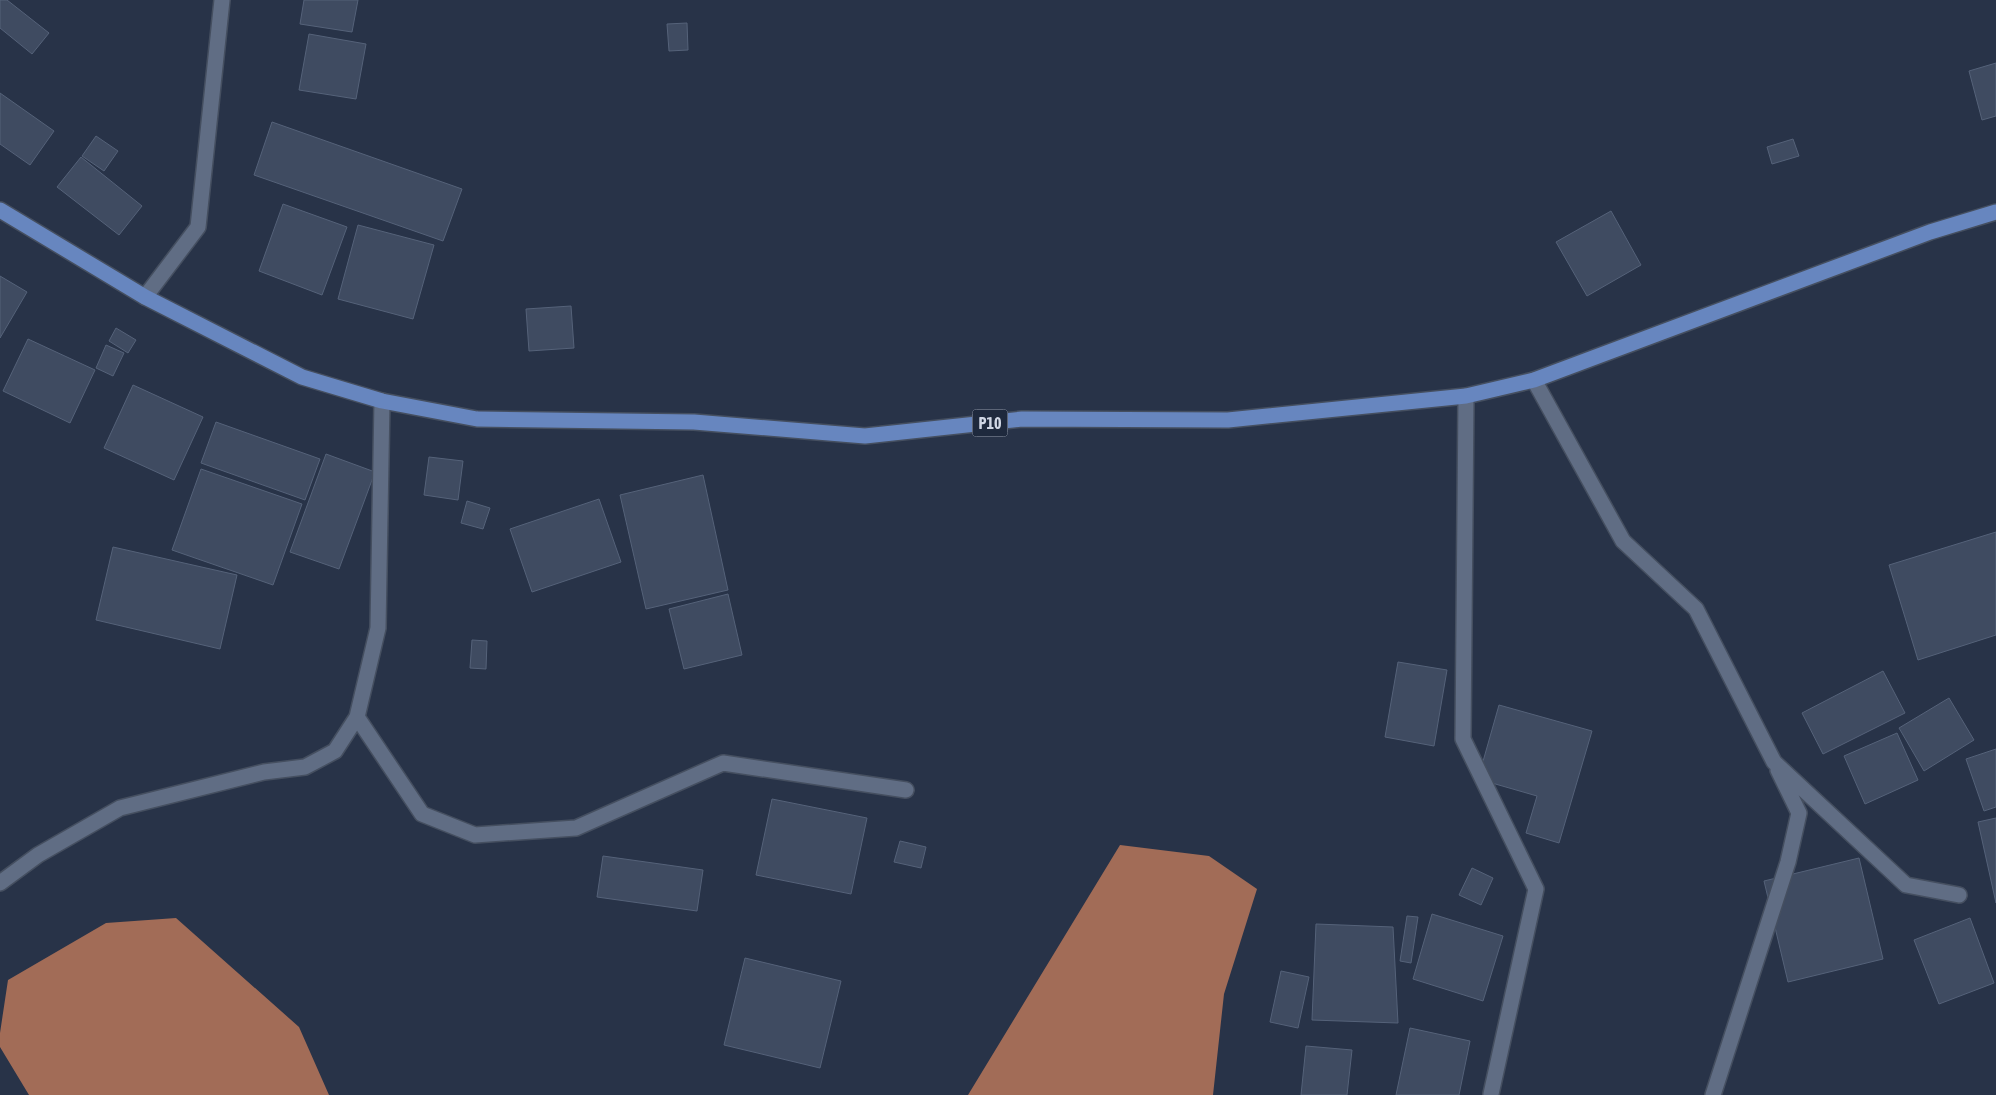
<svg xmlns="http://www.w3.org/2000/svg" width="1996" height="1095" viewBox="0 0 1996 1095" font-family="'Asap Condensed',sans-serif">
  <style>
    .water { fill: #a26c57 }
    .building { fill: #3f4b61; stroke: #556279 }
    .lines { fill: none; stroke-linecap: round; stroke-linejoin: round }
    .minor-casing { stroke: #454f60; stroke-width: 18 }
    .major-casing { stroke: #454f60; stroke-width: 18 }
    .minor { stroke: #606d84; stroke-width: 15 }
    .major { stroke: #6786bf; stroke-width: 15 }
    .labels { text-anchor: middle; dominant-baseline: central; stroke-width: 5; stroke-linejoin: round; paint-order: stroke }
    .shield { fill: #1e293d; stroke: #9aa2b2; stroke-width: 1 }
    .shield-label { font-size: 16px; font-weight: bold; fill: #cfd6e4 }
  </style>
  <rect width="100%" height="100%" fill="#283348"/>
  <path class="water" d="M1120,845l89,11 48,33 -33,105 -11,101h-245z
    M176,918l123,109 30,68h-300l-29,-48v-14l8,-53 98,-57z"/>
  <path class="building" d="M0,0h7l42,33 -17,21 -32,-26z
    M304,0h54l-6,32 -52,-8z
    M687,23l1,27 -19,1 -2,-27z
    M309,34l57,10 -10,55 -57,-9z
    M1996,63v53l-14,4 -13,-49z
    M0,93l54,38 -24,34 -30,-21z
    M272,122l190,67 -19,52 -189,-66z
    M96,136l22,15 -14,20 -22,-15z
    M1793,139l6,17 -27,8 -5,-17z
    M81,157l61,49 -23,29 -62,-48z
    M283,204l64,23 -25,68 -63,-24z
    M1611,211l30,54 -54,31 -31,-54z
    M358,225l76,20 -21,74 -75,-20z
    M0,276l27,16 -27,46z
    M571,306l3,42 -45,3 -3,-42z
    M116,328l20,12 -8,13 -19,-12z
    M28,339l67,31 -25,53 -67,-32z
    M106,345l18,8 -11,23 -17,-8z
    M133,385l70,32 -29,63 -70,-32z
    M216,422l104,37 -15,41 -104,-37z
    M326,454l49,18 -36,97 -49,-17z
    M429,457l34,4 -5,39 -34,-5z
    M201,469l101,35 -29,81 -101,-35z
    M703,475l25,115 -82,19 -26,-114z
    M599,499l22,63 -89,30 -22,-63z
    M467,501l23,7 -7,21 -22,-6z
    M1996,532v103l-78,25 -29,-95z
    M113,547l124,28 -17,74 -124,-29z
    M728,594l14,61 -58,14 -15,-60z
    M472,640l15,1 -1,28 -16,-1z
    M1398,662l49,8 -13,76 -49,-9z
    M1883,671l22,42 -82,41 -21,-41z
    M1949,698l25,42 -50,31 -25,-43z
    M1499,705l93,26 -33,112 -33,-10 11,-37 -59,-17z
    M1897,733l21,47 -53,24 -21,-48z
    M1996,749v58l-12,4 -18,-52z
    M772,799l95,19 -16,76 -95,-19z
    M1996,818v85l-18,-81z
    M900,841l26,6 -5,21 -27,-6z
    M603,856l100,14 -6,41 -100,-14z
    M1859,858l24,101 -95,23 -24,-101z
    M1472,868l21,10 -12,27 -22,-10z
    M1432,914l71,22 -20,65 -70,-22z
    M1407,916l11,1 -7,46 -11,-2z
    M1970,918l24,65 -55,21 -25,-64z
    M1316,924l77,3 5,96 -86,-3z
    M745,958l96,23 -21,87 -96,-23z
    M1281,971l28,6 -11,51 -28,-6z
    M1410,1028l60,13 -11,54h-63z
    M1306,1046l46,4 -5,45h-46z"/>
  <g class="lines">
    <g class="minor-casing">
      <path id="minor" d="M145,297l53,-70 24,-227
        M1534,380l89,161 73,68 78,153 132,123 53,10
        M1466,396l-3,343 73,150 -45,205
        M357,717l65,97 53,21 101,-7 147,-65 183,27
        M0,883l38,-28 82,-47 144,-36 41,-5 30,-16 22,-34 21,-89 4,-227
        M1713,1095l75,-233 11,-49 -21,-43"/>
    </g>
    <g class="major-casing">
      <path id="major" d="M0,210l145,87 157,80 80,24 95,18 217,3 171,14 157,-17 206,1 238,-24 68,-16 396,-148 66,-20"/>
    </g>
    <use href="#minor" class="minor"/>
    <use href="#major" class="major"/>
  </g>
  <g class="labels">
    <rect class="shield" x="972.5" y="409.5" width="35" height="27" rx="4"/>
    <g class="shield-label">
      <text x="990" y="423">P10</text>
    </g>
  </g>
</svg>
